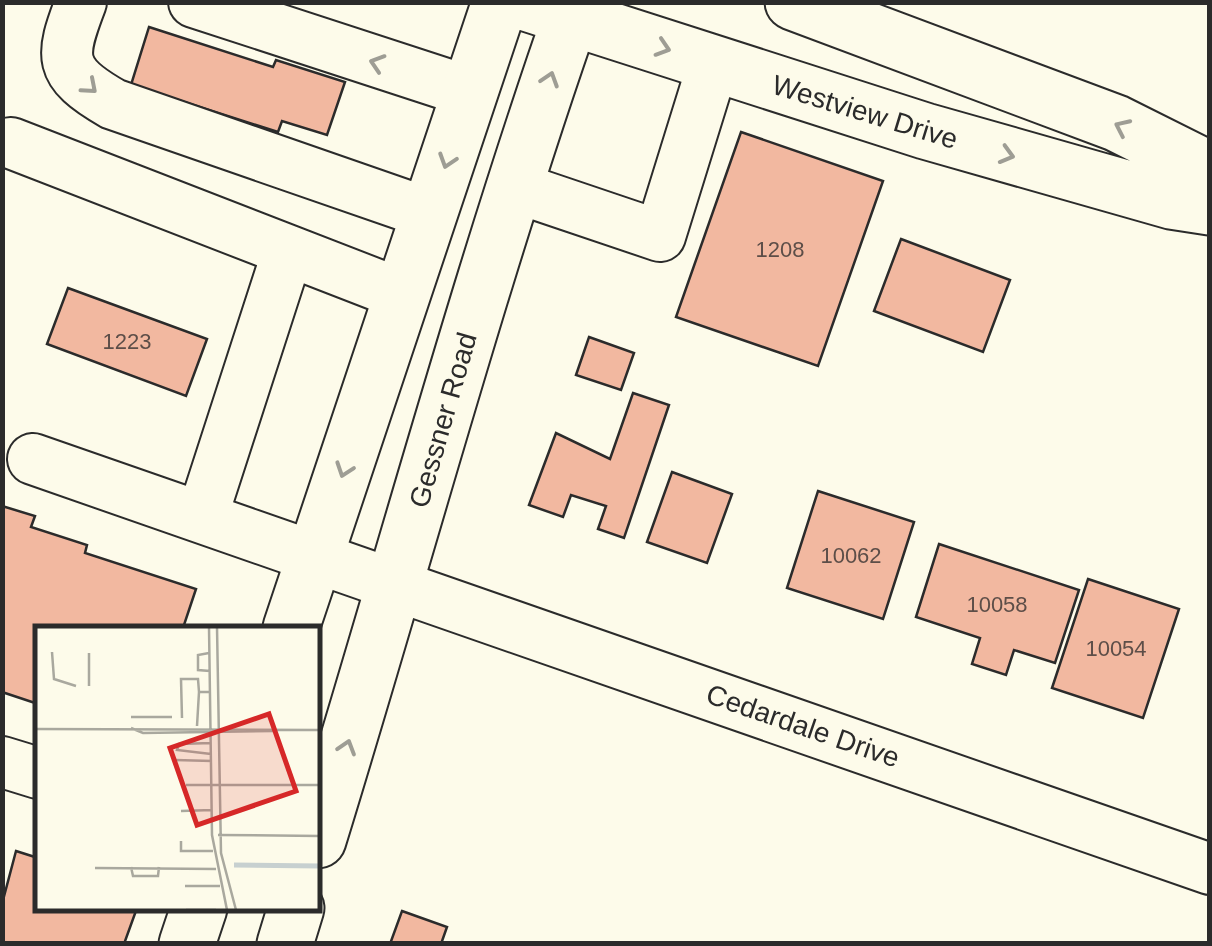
<svg xmlns="http://www.w3.org/2000/svg" width="1212" height="946" viewBox="0 0 1212 946" font-family="Arial,sans-serif">
  <style>
    .building { fill: #f2b8a0; stroke: #2b2b2b; stroke-width: 2.5 }
    .lines { fill: none; stroke-linecap: round; stroke-linejoin: round }
    .minor-casing { stroke: #2b2b2b; stroke-width: 54 }
    .major-casing { stroke: #2b2b2b; stroke-width: 59 }
    .minor { stroke: #fdfbea; stroke-width: 50 }
    .major { stroke: #fdfbea; stroke-width: 55 }
    .oneway { stroke: #9e9d94 }
    .labels { text-anchor: middle; dominant-baseline: central; stroke-width: 8; stroke-linejoin: round; paint-order: stroke }
    .number-label { font-size: 22px; fill: #5d4e48 }
    .street-label { font-size: 28px; fill: #2b2b2b; stroke: #fdfbea }
    .inset-river { fill: none; stroke: #c7d0d0; stroke-width: 5 }
    .inset-road { fill: none; stroke: #a9a89e; stroke-width: 2.5 }
    .view { fill: #d62828; fill-opacity: 0.15; stroke: #d62828; stroke-width: 5 }
    .inset-edge { fill: none; stroke: #2b2b2b; stroke-width: 5 }
  </style>
  <rect width="100%" height="100%" fill="#fdfbea"/>
  <path class="building" d="M149,27l124,40 3,-7 69,22 -18,53 -45,-14 -4,11 -147,-47z
    M741,132l142,49 -65,185 -142,-49z
    M901,239l109,41 -27,72 -109,-41z
    M68,288l139,51 -21,57 -139,-52z
    M589,337l45,16 -13,37 -45,-15z
    M633,393l36,12 -45,133 -26,-9 8,-23 -35,-11 -8,22 -34,-12 27,-72 54,26z
    M672,472l60,22 -25,69 -60,-21z
    M818,491l96,31 -31,97 -96,-31z
    M2,506l33,10 -4,11 56,18 -2,8 111,36 -13,39h-145v76l-36,-12z
    M939,544l140,46 -24,73 -41,-13 -8,25 -34,-11 8,-26 -64,-21z
    M1088,579l91,30 -36,109 -91,-30z
    M16,851l22,7v50h99l-13,36h-122v-40z
    M402,911l45,16 -6,17h-51z"/>
  <g class="lines">
    <g class="minor-casing">
      <path id="minor" d="M81,2c-21,55 -24,70 32,102l317,110
        M194,2l276,90
        M11,143l392,152
        M515,187l145,49 53,-171
        M33,459l1177,410
        M202,517l86,-266
        M2,762l36,11"/>
    </g>
    <g class="major-casing">
      <path id="major" d="M523,2l402,129 246,70 39,6
        M793,2l323,121 94,47
        M291,628l209,-626
        M318,840c86,-279 161,-562 258,-838
        M187,944l12,-36
        M285,944l11,-36"/>
    </g>
    <use href="#minor" class="minor"/>
    <use href="#major" class="major"/>
  </g>
  <defs><path id="oneway-chevron" d="M-2-3.5L2.5 0L-2 3.5" fill="none" stroke-width="1.6" stroke-linecap="round" stroke-linejoin="round" transform="scale(2.5)"/></defs>
  <g class="oneway">
    <use href="#oneway-chevron" transform="translate(663 48) rotate(18)"/>
    <use href="#oneway-chevron" transform="translate(377 63) rotate(-162)"/>
    <use href="#oneway-chevron" transform="translate(550 79) rotate(-72)"/>
    <use href="#oneway-chevron" transform="translate(90 87) rotate(41)"/>
    <use href="#oneway-chevron" transform="translate(1122 127) rotate(-155)"/>
    <use href="#oneway-chevron" transform="translate(1007 155) rotate(16)"/>
    <use href="#oneway-chevron" transform="translate(447 161) rotate(108)"/>
    <use href="#oneway-chevron" transform="translate(344 470) rotate(109)"/>
    <use href="#oneway-chevron" transform="translate(347 747) rotate(-73)"/>
  </g>
  <g class="labels">
    <g class="number-label">
      <text x="780" y="249">1208</text>
      <text x="127" y="341">1223</text>
      <text x="851" y="555">10062</text>
      <text x="997" y="604">10058</text>
      <text x="1116" y="648">10054</text>
    </g>
    <g class="street-label">
      <text transform="translate(865 112) rotate(17)">Westview Drive</text>
      <text transform="translate(443 420) rotate(-74)">Gessner Road</text>
      <text transform="translate(803 726) rotate(19)">Cedardale Drive</text>
    </g>
  </g>
  <g transform="translate(35 626)">
    <rect width="285" height="285" fill="#fdfbea"/>
    <path class="inset-river" d="M199,239l86,1"/>
    <path class="inset-road" d="M174,1l3,208 15,75M182,1l4,226 15,57M17,26l2,27 22,7M54,27v33M174,27l-11,2v15l12,1M96,91h41M147,92l-1,-39h17l1,13M162,100l2,-34h12M96,102l12,5 131,-2M0,103l285,1M176,117l-32,1 -2,6 34,4M140,134l37,1M151,159h134M146,185l31,-1M183,209l102,1M146,215v10h32M96,241l2,9h25l1,-9M60,242l121,1M150,260h35M151,284h30"/>
    <path class="view" d="M234,88l27,77 -99,34 -27,-77z"/>
    <rect width="285" height="285" class="inset-edge"/>
  </g>
  <rect width="1212" height="946" fill="none" stroke="#2b2b2b" stroke-width="10"/>
</svg>
